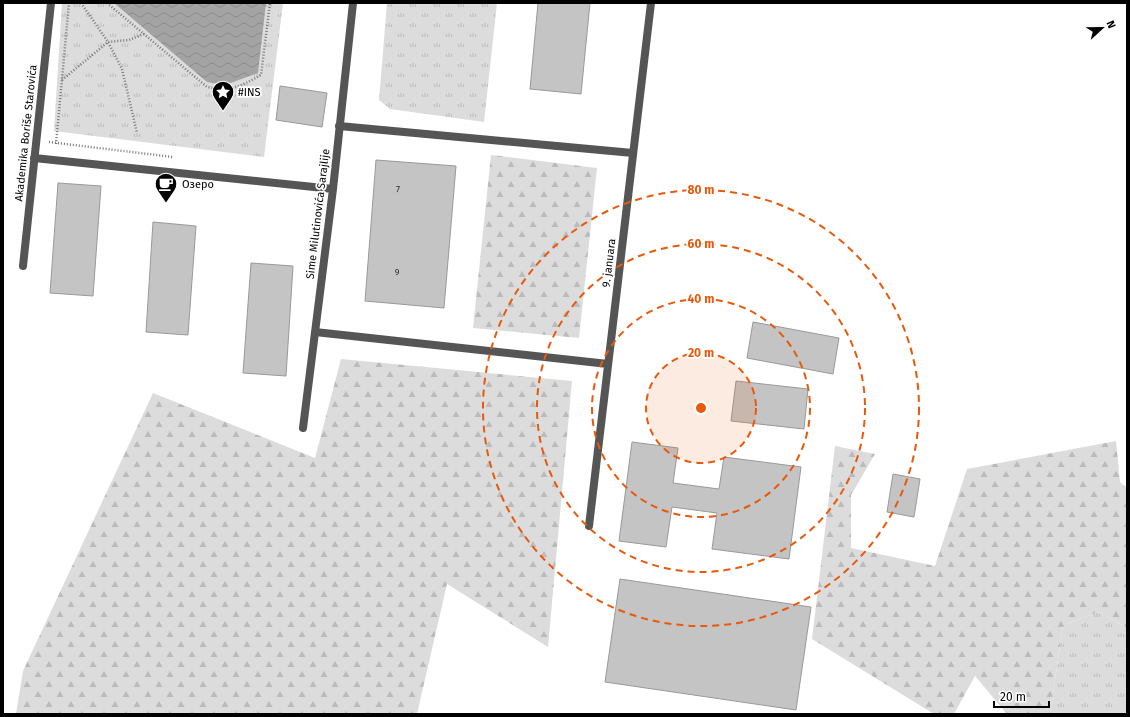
<svg xmlns="http://www.w3.org/2000/svg" width="1130" height="717" viewBox="0 0 1130 717" font-family="'Fira Sans',sans-serif">
  <style>
    .grass { fill: url(#grass-tufts) }
    .forest { fill: url(#forest-firs) }
    .water { fill: url(#water-waves) }
    .building { fill: #c4c4c4; stroke: #999 }
    .lines { fill: none; stroke-linecap: round; stroke-linejoin: round }
    .path { stroke: #777; stroke-width: 2.5; stroke-dasharray: 1 2; stroke-linecap: butt }
    .street { stroke: #555; stroke-width: 8 }
    .ring { fill: none; stroke: #e8590c; stroke-width: 2; stroke-dasharray: 7 5 }
    .labels { text-anchor: middle; dominant-baseline: central; stroke-width: 3.5; stroke-linejoin: round; paint-order: stroke }
    .number-label { font-size: 9px; fill: #313131 }
    .poi-label { font-size: 11px; fill: #000; stroke: #fff; text-anchor: start }
    .street-label { font-size: 11px; fill: #000; stroke: #fff }
    .centre { fill: #e8590c; stroke: #fff; stroke-width: 2 }
    .ring-label { font-size: 12px; text-anchor: middle; font-weight: bold; fill: #e8590c; stroke: #fff; stroke-width: 3.5; stroke-linejoin: round; paint-order: stroke }
  </style>
  <defs>
    <pattern id="grass-tufts" width="24" height="20" patternUnits="userSpaceOnUse"><rect width="24" height="20" fill="#dcdcdc"/><path d="M3 7l-1-3M5 7V3M7 7l1-3M15 17l-1-3M17 17v-4M19 17l1-3" fill="none" stroke="#bbb"/></pattern>
    <pattern id="forest-firs" width="22" height="20" patternUnits="userSpaceOnUse"><rect width="22" height="20" fill="#dcdcdc"/><path d="M5 1l3.5 6h-7zM16 11l3.5 6h-7z" fill="#bbb"/></pattern>
    <pattern id="water-waves" width="16" height="10" patternUnits="userSpaceOnUse"><rect width="16" height="10" fill="#a3a3a3"/><path d="M0 5q4-4 8 0t8 0" fill="none" stroke="#8b8b8b"/></pattern>
  </defs>
  <rect width="100%" height="100%" fill="#fff"/>
  <path class="grass" d="M62,3h221l-19,154 -210,-26z
    M387,3h110l-13,119 -94,-13 -11,-9z
    M1099,612l28,16v86h-77l13,-89z"/>
  <path class="forest" d="M491,155l106,13 -18,170 -106,-10z
    M341,359l231,22 -24,266 -101,-63 -30,130h-401l7,-43 130,-278 162,65z
    M1116,441l4,41 7,6v140l-28,-16 -36,13 -13,89h-43l-32,-38 -21,38h-20l-122,-75 23,-193 40,8 -24,41v53l84,18 32,-97z"/>
  <path class="water" d="M114,3h152l-8,70 -33,12 -18,-3z"/>
  <path class="building" d="M538,3h52l-9,91 -51,-5z
    M280,86l47,7 -5,34 -46,-7z
    M376,160l80,6 -12,142 -79,-7z
    M58,183l43,3 -8,110 -43,-3z
    M153,222l43,4 -8,109 -42,-3z
    M251,263l42,3 -7,110 -43,-3z
    M753,322l86,16 -6,36 -86,-16z
    M736,381l72,8 -4,40 -73,-8z
    M632,442l46,6 -5,35 46,6 5,-32 77,10 -12,92 -77,-10 5,-36 -45,-6 -6,40 -47,-6z
    M893,474l27,5 -6,38 -27,-5z
    M620,579l191,28 -15,103 -191,-28z"/>
  <g class="lines">
    <path class="path" d="M81,3l27,39 14,27 15,64
      M107,3l100,84c25,4 32,0 54,-12l9,-72
      M62,80l46,-38 21,-2 15,-6
      M49,142l124,15
      M56,144l13,-141"/>
    <path class="street" d="M339,126l294,27
      M34,158l299,31
      M23,266l28,-263
      M315,332l293,32
      M303,428l30,-239 20,-186
      M589,526l62,-523"/>
  </g>
  <circle cx="701" cy="408" r="55" fill="#e8590c" fill-opacity=".12"/>
  <g class="ring">
    <circle cx="701" cy="408" r="55"/>
    <circle cx="701" cy="408" r="109"/>
    <circle cx="701" cy="408" r="164"/>
    <circle cx="701" cy="408" r="218"/>
  </g>
  <defs>
    <g id="sight-pin" transform="scale(1.15)"><path d="M0 17L-7.5 6A9.5 9.5 0 1 1 7.5 6Z" fill="#000" stroke="#fff"/><path d="M0-6L1.8-2.2L6-1.7L2.9 1.2L3.7 5.4L0 3.3L-3.7 5.4L-2.9 1.2L-6-1.7L-1.8-2.2Z" fill="#fff"/></g>
    <g id="cafe-pin" transform="scale(1.15)"><path d="M0 17L-7.5 6A9.5 9.5 0 1 1 7.5 6Z" fill="#000" stroke="#fff"/><path d="M-5.5-4.5H6V0H3Q3 3.5 0 3.5H-2.5Q-5.5 3.5-5.5 0ZM3-3.2v2h1.7v-2ZM-6 4.5H4V6H-6Z" fill="#fff"/></g>
  </defs>
  <g fill-rule="evenodd">
    <use href="#sight-pin" x="223" y="92"/>
    <use href="#cafe-pin" x="166" y="184"/>
  </g>
  <g class="labels">
    <g class="number-label">
      <text x="398" y="189">7</text>
      <text x="397" y="272">9</text>
    </g>
    <g class="poi-label">
      <text x="238" y="92">#INS</text>
      <text x="182" y="184">Озеро</text>
    </g>
    <g class="street-label">
      <text transform="translate(26 133) rotate(-84)">Akademika Boriše Starovića</text>
      <text transform="translate(318 214) rotate(-83)">Sime Milutinovića Sarajlije</text>
      <text transform="translate(609 263) rotate(-83)">9. januara</text>
    </g>
  </g>
  <circle cx="701" cy="408" r="6" class="centre"/>
  <g class="ring-label">
    <text x="701" y="194">80 m</text>
    <text x="701" y="248">60 m</text>
    <text x="701" y="303">40 m</text>
    <text x="701" y="357">20 m</text>
  </g>
  <rect width="1130" height="717" fill="none" stroke="#000000" stroke-width="8"/>
  <g transform="translate(1102 28) rotate(68)" stroke="#ffffff" stroke-width="3" paint-order="stroke">
  <path d="M0-3L7 15L0 10L-7 15Z" fill="#000000"/>
  <text y="-6" font-size="11" font-weight="bold" text-anchor="middle" fill="#000000">N</text>
  </g>
  <path d="M994 701v6h55v-6" fill="none" stroke="#000000" stroke-width="2"/>
  <text x="1000" y="701" font-size="12" fill="#000000" stroke="#ffffff" stroke-width="3" paint-order="stroke">20 m</text>
</svg>
